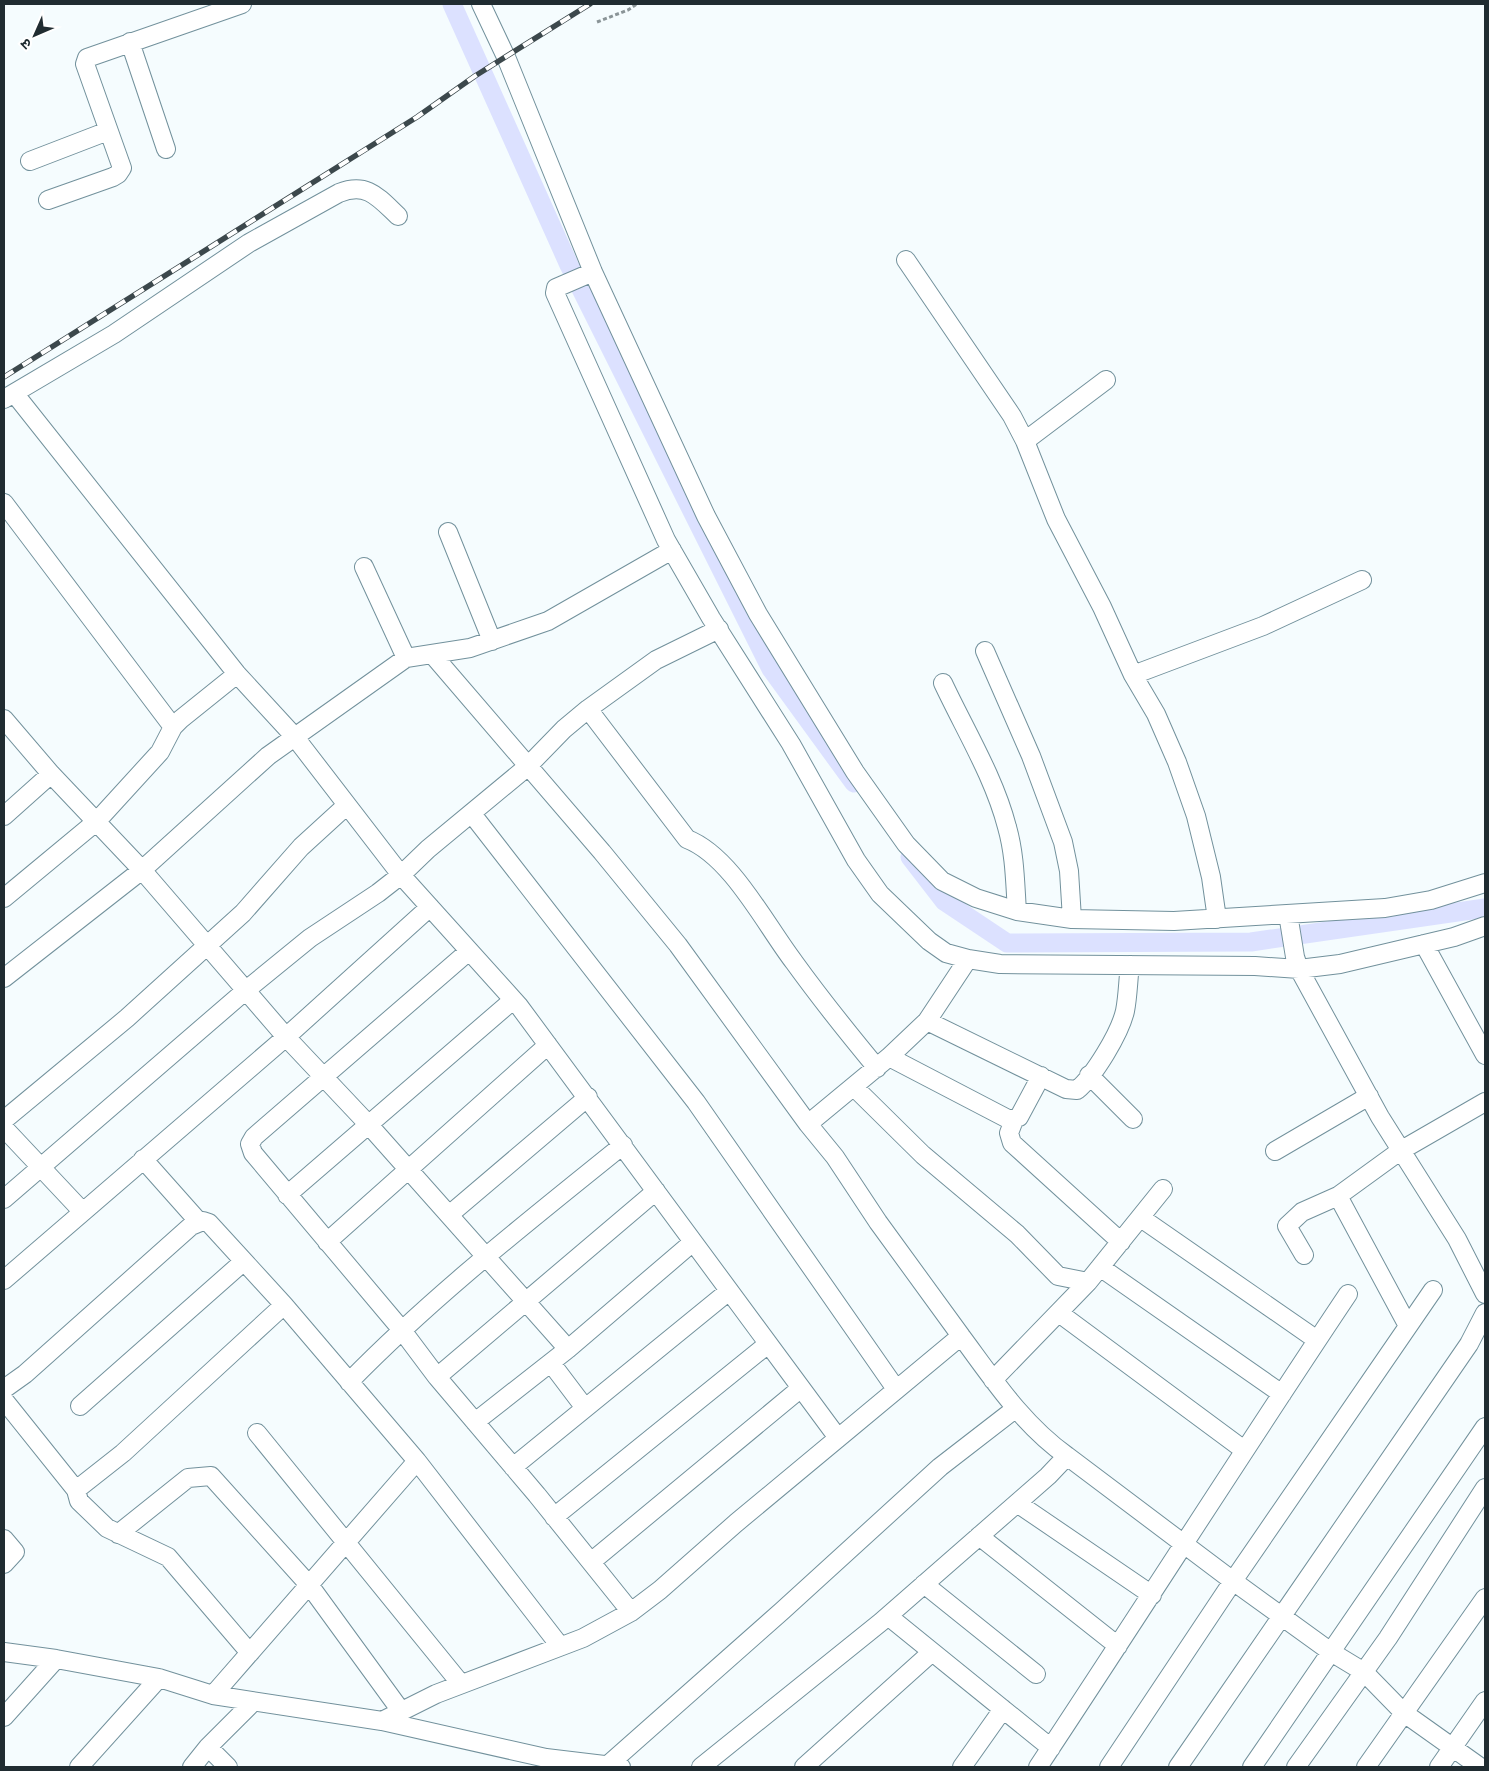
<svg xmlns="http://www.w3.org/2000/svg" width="1489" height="1771" viewBox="0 0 1489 1771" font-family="'Noto Serif','Noto Sans Devanagari',serif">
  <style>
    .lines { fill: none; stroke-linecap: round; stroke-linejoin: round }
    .canal { stroke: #dce1ff; stroke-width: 19 }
    .minor-casing { stroke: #72919c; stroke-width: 20 }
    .path { stroke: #8a9497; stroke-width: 3; stroke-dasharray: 4 2.5; stroke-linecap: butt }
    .minor { stroke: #fff; stroke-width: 18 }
    .rail-casing { stroke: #3c484c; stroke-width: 5.5 }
    .rail { stroke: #fff; stroke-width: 4; stroke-dasharray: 11; stroke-linecap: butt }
  </style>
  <rect width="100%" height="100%" fill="#f5fcfe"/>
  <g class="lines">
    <path class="canal" d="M452,4l117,261 202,404 83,114
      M910,857l34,44 63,42 244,-1 234,-34"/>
    <g class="minor-casing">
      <path id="minor" d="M481,4l25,53 87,215 113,244 52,98 97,158 51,72 36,37 34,17 41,13 55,8 102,2 211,-13 46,-8 54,-17
        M130,42l36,107
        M30,161l78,-30
        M48,200l65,-23 5,-3 4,-6 -37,-104 2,-6 155,-54
        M906,260l106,156 13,25 31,78 46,88 31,68 23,39 21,48 19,54 15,61 6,42
        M593,272l-37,16 -1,5 111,247 45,78 80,126 65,116 24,34 49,47 17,12 22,6 32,5 255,2 44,3 41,-5 114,-27 31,-11
        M14,393l223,281 57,62 107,139 118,131 319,432
        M4,399l110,-65 135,-91 90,-50c28,-11 39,4 59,23
        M1025,441l81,-61
        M4,503l169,224
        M448,532l44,109
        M364,567l42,91
        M985,651l46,105 32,86 6,29 3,48
        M1133,675l130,-49 99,-46
        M943,683c22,47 51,94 64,144 8,28 8,56 10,84
        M588,709l99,130c44,17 78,85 107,123 26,36 54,71 83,106
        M4,719l47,55 91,96 144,167 82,87 200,225
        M472,814l224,288 200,287
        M4,816l47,-42
        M4,898l93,-77 63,-69 13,-25 8,-8 56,-45
        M1288,914l7,43 4,12 81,148 77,122 28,55
        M1424,944l61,111
        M4,978l138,-108 126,-114 138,-98 64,-10 78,-27 124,-71
        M927,1021l139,68 11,1c17,-14 43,-57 48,-79 3,-15 3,-31 5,-46
        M889,1057l119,62 11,-2 22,-41
        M1089,1075l44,44
        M854,1087l69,68 94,79 41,42 30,6
        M4,1120l123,-102 116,-105 58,-66 46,-42
        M1014,1120l-5,13 3,10 109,99
        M808,1124l81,-67 38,-36 41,-62
        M4,1128l78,83
        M1275,1151l94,-55
        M143,1159l56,63
        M287,1195l226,-195
        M1338,1196l70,130
        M4,1199l241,-208 65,-53 68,-45 23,-18 27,-26 99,-82 37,-38 24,-20 68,-49 63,-31
        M449,1215l139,-118
        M1141,1218l176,122
        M327,1242l221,-197
        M1304,1255l-17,-29 15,-14 36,-16 62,-45 85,-49
        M1100,1267l182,127
        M4,1280l282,-243 144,-130
        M1059,1313l185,137
        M551,1363l34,45
        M437,1377l-36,-48 -148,-176 -3,-9 4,-7 215,-186
        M993,1380l95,-98 75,-93
        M349,1382c85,-87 180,-161 274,-237
        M4,1389l21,-15 166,-148 12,-5 6,2 75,82 133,156 143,185
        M4,1400l72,90 3,11 28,27 61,29 82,96
        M80,1406l163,-144
        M475,1422l93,-73 125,-107
        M257,1433l204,251
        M1067,1456l166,125 98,71 33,20 40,41 76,54
        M513,1467l216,-176
        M76,1490l47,-37 161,-148
        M1017,1503l135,92
        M554,1517l214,-173
        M118,1534l70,-56 23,-2 99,110 91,125
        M979,1536l139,110
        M4,1539l11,13 -11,12
        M591,1562l210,-174
        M924,1584l112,90
        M631,1612l-94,-117 -100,-118 219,-186
        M888,1616l163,132
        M4,1652l52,7 103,19 54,17 169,26 164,37 75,9
        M213,1695l204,-234
        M4,1717l52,-58
        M382,1721l54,-27 147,-56 48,-26 29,-22 76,-67 225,-187 -83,-114 -43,-65 -27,-33 -130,-179 -76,-93 -170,-198
        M208,1747l20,20
        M608,1765l174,-154 158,-144 75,-58
        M79,1767l80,-89
        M192,1767l16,-20 45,-45
        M701,1767l180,-145 167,-146 19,-20c-45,-32 -74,-77 -106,-120
        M804,1767l128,-115
        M962,1767l41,-58
        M1038,1767c104,-157 205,-316 310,-473
        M1109,1767l124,-186 200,-291
        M1178,1767l291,-423 16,-31
        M1252,1767l233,-340
        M1296,1767l92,-129 97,-150
        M1366,1767l119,-169
        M1439,1767l46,-66"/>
    </g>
    <path class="path" d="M597,22l31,-12 9,-6"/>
    <use href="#minor" class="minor"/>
    <g class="rail-casing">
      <path id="rail" d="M4,377l413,-260 58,-41 115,-72"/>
    </g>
    <use href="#rail" class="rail"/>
  </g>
  <rect width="1489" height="1771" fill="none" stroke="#202c31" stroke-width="10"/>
  <g transform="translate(35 35) rotate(225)" stroke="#ffffff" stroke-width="4" paint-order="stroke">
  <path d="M0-4L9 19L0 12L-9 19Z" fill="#202c31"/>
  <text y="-8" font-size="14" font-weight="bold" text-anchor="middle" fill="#202c31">उ</text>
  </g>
</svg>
